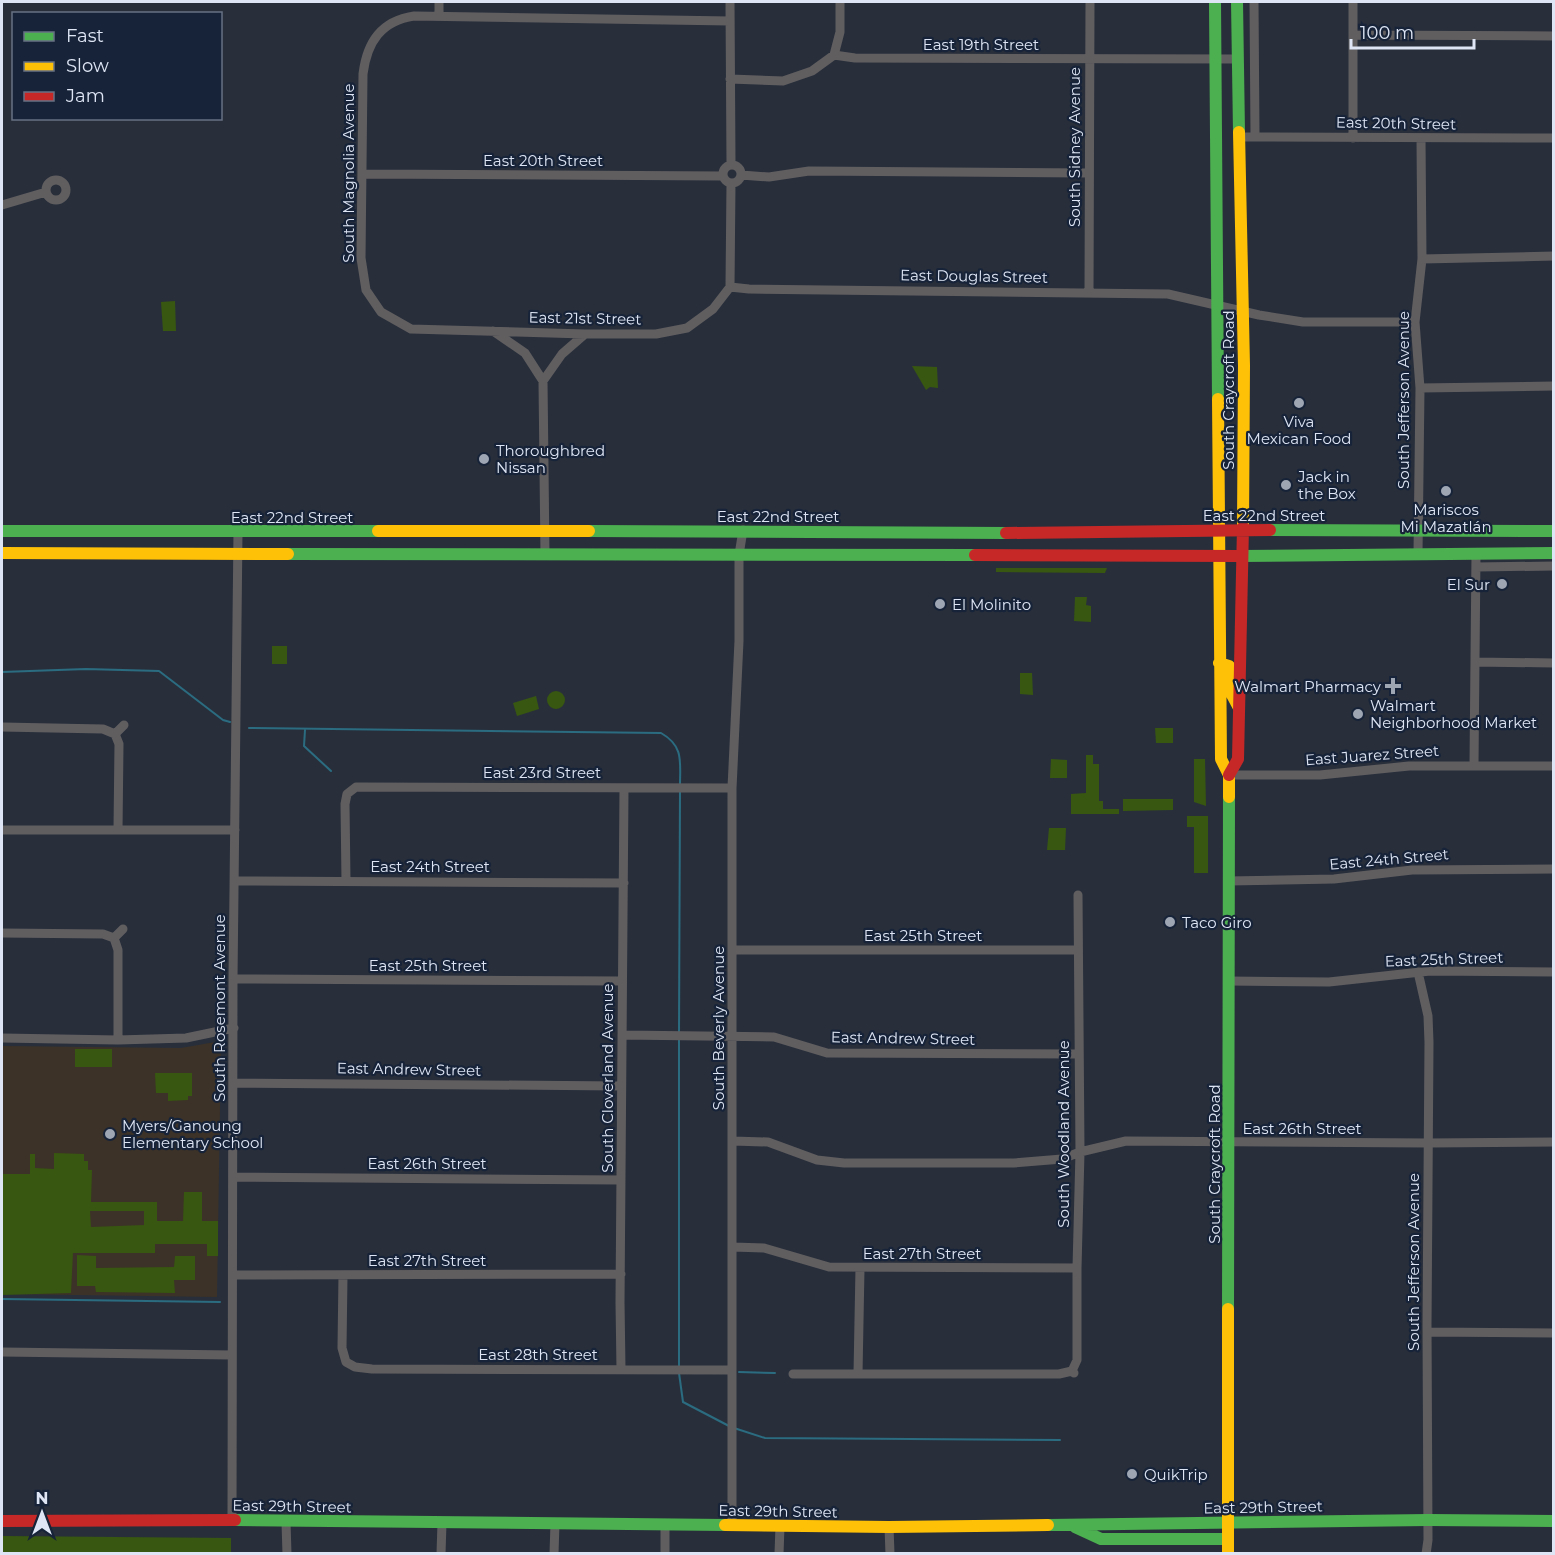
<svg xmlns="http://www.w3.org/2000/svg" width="1555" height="1555" viewBox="0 0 1555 1555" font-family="Montserrat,sans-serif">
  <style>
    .education { fill: #3c3227 }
    .green { fill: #385710; fill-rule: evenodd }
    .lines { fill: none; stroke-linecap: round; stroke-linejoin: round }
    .stream { stroke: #2b6c81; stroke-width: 2 }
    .street { stroke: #615e60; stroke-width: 9 }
    .fast { stroke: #4caf50; stroke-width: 12 }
    .slow { stroke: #ffc107; stroke-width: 12 }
    .jam { stroke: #c62828; stroke-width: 12 }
    .poi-dot { fill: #9ea6b4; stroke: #172338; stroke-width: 2 }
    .labels { text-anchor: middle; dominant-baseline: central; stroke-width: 4.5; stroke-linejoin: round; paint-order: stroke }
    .street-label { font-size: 15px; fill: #dee6f5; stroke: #172338 }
    .poi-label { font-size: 15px; fill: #dee6f5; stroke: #172338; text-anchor: start }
  </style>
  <rect width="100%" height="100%" fill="#282f3b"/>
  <path class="education" d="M221,1041l-4,256 -215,-3v-248l179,2z"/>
  <path class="green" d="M175,301l1,30h-13l-2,-29z
    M912,366l25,1 1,21 -8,-1 -4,3z
    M996,568h111l-2,5 -109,-1z
    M1075,597h12l-1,8 5,1v16l-17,-1z
    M272,646h15v18h-15z
    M1020,673h12l1,22 -13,-1z
    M547 700a9 9 0 1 1 18 0a9 9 0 1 1-18 0Z
    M536,696l3,13 -22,7 -4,-13z
    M1155,728h18v15h-17z
    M1086,755h7v9h6v37h4v8h16v5h-48v-20l15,-1z
    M1051,759l16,1v18h-17z
    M1194,759h11l1,47 -12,-4z
    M1123,799h50v11l-50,1z
    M1187,816h21v57h-14v-46h-7z
    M1049,828h17l-1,22h-18z
    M75,1049h37v18h-37z
    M155,1073h37v23h-4v4l-20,1v-8h-12z
    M54,1153l30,1v7h4v9h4l-1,32h66v19h26l1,-29h18v29h16v35h-11v-12h-52v9h-82l-2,40 -69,2v-121h28v-20h5v14l19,1zM90,1211h54v14l-53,2z
    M77,1255l19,1v12l78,-1 1,-11h20v24h-21l1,13 -79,-1 -1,-6h-18z
    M2,1536l229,2v15h-229z"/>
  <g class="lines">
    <path class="stream" d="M2,672l84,-3 73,2 64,49 7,2
      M249,728l412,5c23,13 19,29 19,52
      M305,730l-1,16 27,25
      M679,1034l1,-243
      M2,1299l218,3
      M679,1367v-327
      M739,1372l36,1
      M679,1373l4,29 46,24
      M734,1428l31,10 295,2"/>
    <path class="street" d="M730,2l1,162
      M1254,2l1,134
      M439,16v-14
      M730,21l-316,-5c-33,5 -47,26 -51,58l-2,184 5,32 15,22 30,17 174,5h71l31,-6 26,-19 17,-22
      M1353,35l201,1
      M834,55l6,-23v-30
      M730,79l53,2 29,-10 22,-16 21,3 383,1
      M1238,137l316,1
      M1353,138v-136
      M723 174a9 9 0 1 1 18 0a9 9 0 1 1-18 0Z
      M363,174l360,2
      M741,175l28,2 40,-6 279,2
      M46 190a10 10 0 1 1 20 0a10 10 0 1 1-20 0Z
      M2,205l44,-13
      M1422,259l132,-3
      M730,287l19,2 419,5 91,21 44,7h112
      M730,287l1,-104
      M1089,293l1,-291
      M493,331l32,22 18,28
      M1420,388l134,-2
      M1418,554l2,-166 -5,-66 7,-63 -1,-120
      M545,555l-2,-174 19,-27 23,-20
      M1476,567l78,-1
      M1475,662l79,1
      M2,727l101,2 12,5
      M115,734l4,10 -1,86
      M115,734l9,-9
      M1474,765l2,-211
      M1229,775h91l89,-9h145
      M2,830h233
      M235,881l389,2
      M346,881l-1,-77 2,-10 9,-7 376,1
      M1228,881l106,-2 78,-9 142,-1
      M2,933l101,1 11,4
      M114,938l4,12v90
      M114,938l9,-9
      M732,950h346
      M1418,972l10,44 1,26 -2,283 1,215 -2,14
      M233,979l389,2
      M1229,981l100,1 101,-11 124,1
      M622,1035l152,2 53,16 251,1
      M2,1038l116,2 68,-2 48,-10
      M234,1083l387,3
      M733,1141l35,1 49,18 27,3h170l48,-4 18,-7 46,-11 302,2 126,-1
      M233,1177l388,3
      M733,1247l31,1 65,19 248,1
      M233,1275l388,-1
      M343,1275l-1,73 4,14
      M1427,1332l127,1
      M2,1352l230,3
      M346,1362l9,5 17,2 360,1
      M621,1369l-1,-67 4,-514
      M1072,1371l5,-11v-92l3,-116 -2,-257
      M793,1374h266l13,-3 2,2
      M858,1374l2,-106
      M232,1520l1,-541 5,-447
      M286,1522l1,32
      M732,1525v-737l7,-147v-86l4,-25
      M889,1527l1,27
      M441,1554l1,-31
      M554,1554l1,-31
      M665,1554v-29
      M779,1554l1,-28"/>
    <path class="fast" d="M1215,2l3,397
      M1237,2l2,130
      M1270,530l284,1
      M2,531h376
      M589,531l417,2
      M288,554l687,1
      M1239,556l315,-3
      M1228,1309l1,-512
      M235,1520l490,5
      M1048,1525l380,-5 126,1
      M1075,1527l26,12h127"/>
    <path class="slow" d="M1239,132l5,234 -1,161
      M1218,399l3,360 8,16v22
      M378,531h211
      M2,553l286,1
      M1219,663l10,3 2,27 8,15
      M725,1525l164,2 159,-2
      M1228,1554v-245"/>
    <path class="jam" d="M1006,533l264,-3
      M975,555l264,1
      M1229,775l9,-16 5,-232
      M2,1521l233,-1"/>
  </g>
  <g class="poi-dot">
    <circle cx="1299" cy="403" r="6"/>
    <circle cx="484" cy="459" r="6"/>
    <circle cx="1286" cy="485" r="6"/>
    <circle cx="1446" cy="491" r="6"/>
    <circle cx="1502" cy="584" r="6"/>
    <circle cx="940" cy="604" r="6"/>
    <path d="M1390 677h6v6h6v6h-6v6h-6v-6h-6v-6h6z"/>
    <circle cx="1358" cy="714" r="6"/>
    <circle cx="1170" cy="922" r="6"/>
    <circle cx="110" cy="1134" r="6"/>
    <circle cx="1132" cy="1474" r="6"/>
  </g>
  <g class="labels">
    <g class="street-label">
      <text x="981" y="44">East 19th Street</text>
      <text transform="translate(1396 123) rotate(1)">East 20th Street</text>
      <text transform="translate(1074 147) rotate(-90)">South Sidney Avenue</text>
      <text x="543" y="160">East 20th Street</text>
      <text transform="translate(348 173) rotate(-90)">South Magnolia Avenue</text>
      <text transform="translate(974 276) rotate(1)">East Douglas Street</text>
      <text transform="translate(585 318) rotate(1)">East 21st Street</text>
      <text transform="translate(1228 390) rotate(-90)">South Craycroft Road</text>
      <text transform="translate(1403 400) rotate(-90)">South Jefferson Avenue</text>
      <text x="1264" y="515">East 22nd Street</text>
      <text x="778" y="516">East 22nd Street</text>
      <text x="292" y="517">East 22nd Street</text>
      <text transform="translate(1372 755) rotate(-4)">East Juarez Street</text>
      <text x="542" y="772">East 23rd Street</text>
      <text transform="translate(1389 859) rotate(-5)">East 24th Street</text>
      <text x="430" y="866">East 24th Street</text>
      <text x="923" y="935">East 25th Street</text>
      <text transform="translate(1444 959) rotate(-2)">East 25th Street</text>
      <text x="428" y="965">East 25th Street</text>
      <text transform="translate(219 1008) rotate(-90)">South Rosemont Avenue</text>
      <text transform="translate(718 1028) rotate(-90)">South Beverly Avenue</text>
      <text transform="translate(903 1038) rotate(1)">East Andrew Street</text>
      <text transform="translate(409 1069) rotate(1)">East Andrew Street</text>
      <text transform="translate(607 1078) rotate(-90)">South Cloverland Avenue</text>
      <text x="1302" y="1128">East 26th Street</text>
      <text transform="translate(1063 1134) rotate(-90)">South Woodland Avenue</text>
      <text x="427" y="1163">East 26th Street</text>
      <text transform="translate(1214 1164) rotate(-90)">South Craycroft Road</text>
      <text x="922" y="1253">East 27th Street</text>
      <text x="427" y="1260">East 27th Street</text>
      <text transform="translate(1413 1262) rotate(-90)">South Jefferson Avenue</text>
      <text x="538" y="1354">East 28th Street</text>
      <text transform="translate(292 1506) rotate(1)">East 29th Street</text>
      <text transform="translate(1263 1507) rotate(-1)">East 29th Street</text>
      <text transform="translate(778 1511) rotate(1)">East 29th Street</text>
    </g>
    <g class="poi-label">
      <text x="1299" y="421" text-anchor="middle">Viva<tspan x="1299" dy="17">Mexican Food</tspan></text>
      <text x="496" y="450">Thoroughbred<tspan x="496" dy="17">Nissan</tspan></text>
      <text x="1298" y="476">Jack in<tspan x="1298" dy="17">the Box</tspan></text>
      <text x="1446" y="509" text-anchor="middle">Mariscos<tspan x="1446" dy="17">Mi Mazatlán</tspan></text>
      <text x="1490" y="584" text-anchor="end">El Sur</text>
      <text x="952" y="604">El Molinito</text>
      <text x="1381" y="686" text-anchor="end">Walmart Pharmacy</text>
      <text x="1370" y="705">Walmart<tspan x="1370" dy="17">Neighborhood Market</tspan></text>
      <text x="1182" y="922">Taco Giro</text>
      <text x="122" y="1125">Myers/Ganoung<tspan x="122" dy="17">Elementary School</tspan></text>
      <text x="1144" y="1474">QuikTrip</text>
    </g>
  </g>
  <rect width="1555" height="1555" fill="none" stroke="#dee6f5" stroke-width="6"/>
  <rect x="12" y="12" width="210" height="108" fill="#172338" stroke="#677184" stroke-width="1.5"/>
  <rect x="24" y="32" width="30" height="9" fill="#4caf50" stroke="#677184" stroke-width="1.5"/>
  <text x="66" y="42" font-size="18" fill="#dee6f5">Fast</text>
  <rect x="24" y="62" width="30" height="9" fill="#ffc107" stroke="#677184" stroke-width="1.5"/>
  <text x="66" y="72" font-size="18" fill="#dee6f5">Slow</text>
  <rect x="24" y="92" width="30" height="9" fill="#c62828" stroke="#677184" stroke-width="1.5"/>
  <text x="66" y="102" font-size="18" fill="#dee6f5">Jam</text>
  <g transform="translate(42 1513)" stroke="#172338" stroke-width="4.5" paint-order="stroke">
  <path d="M0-4.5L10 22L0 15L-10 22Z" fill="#dee6f5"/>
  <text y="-9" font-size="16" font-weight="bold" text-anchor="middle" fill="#dee6f5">N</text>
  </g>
  <path d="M1351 39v9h123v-9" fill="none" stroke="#dee6f5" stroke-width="3"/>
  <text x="1360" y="39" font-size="18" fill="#dee6f5" stroke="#172338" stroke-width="4.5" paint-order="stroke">100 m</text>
</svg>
